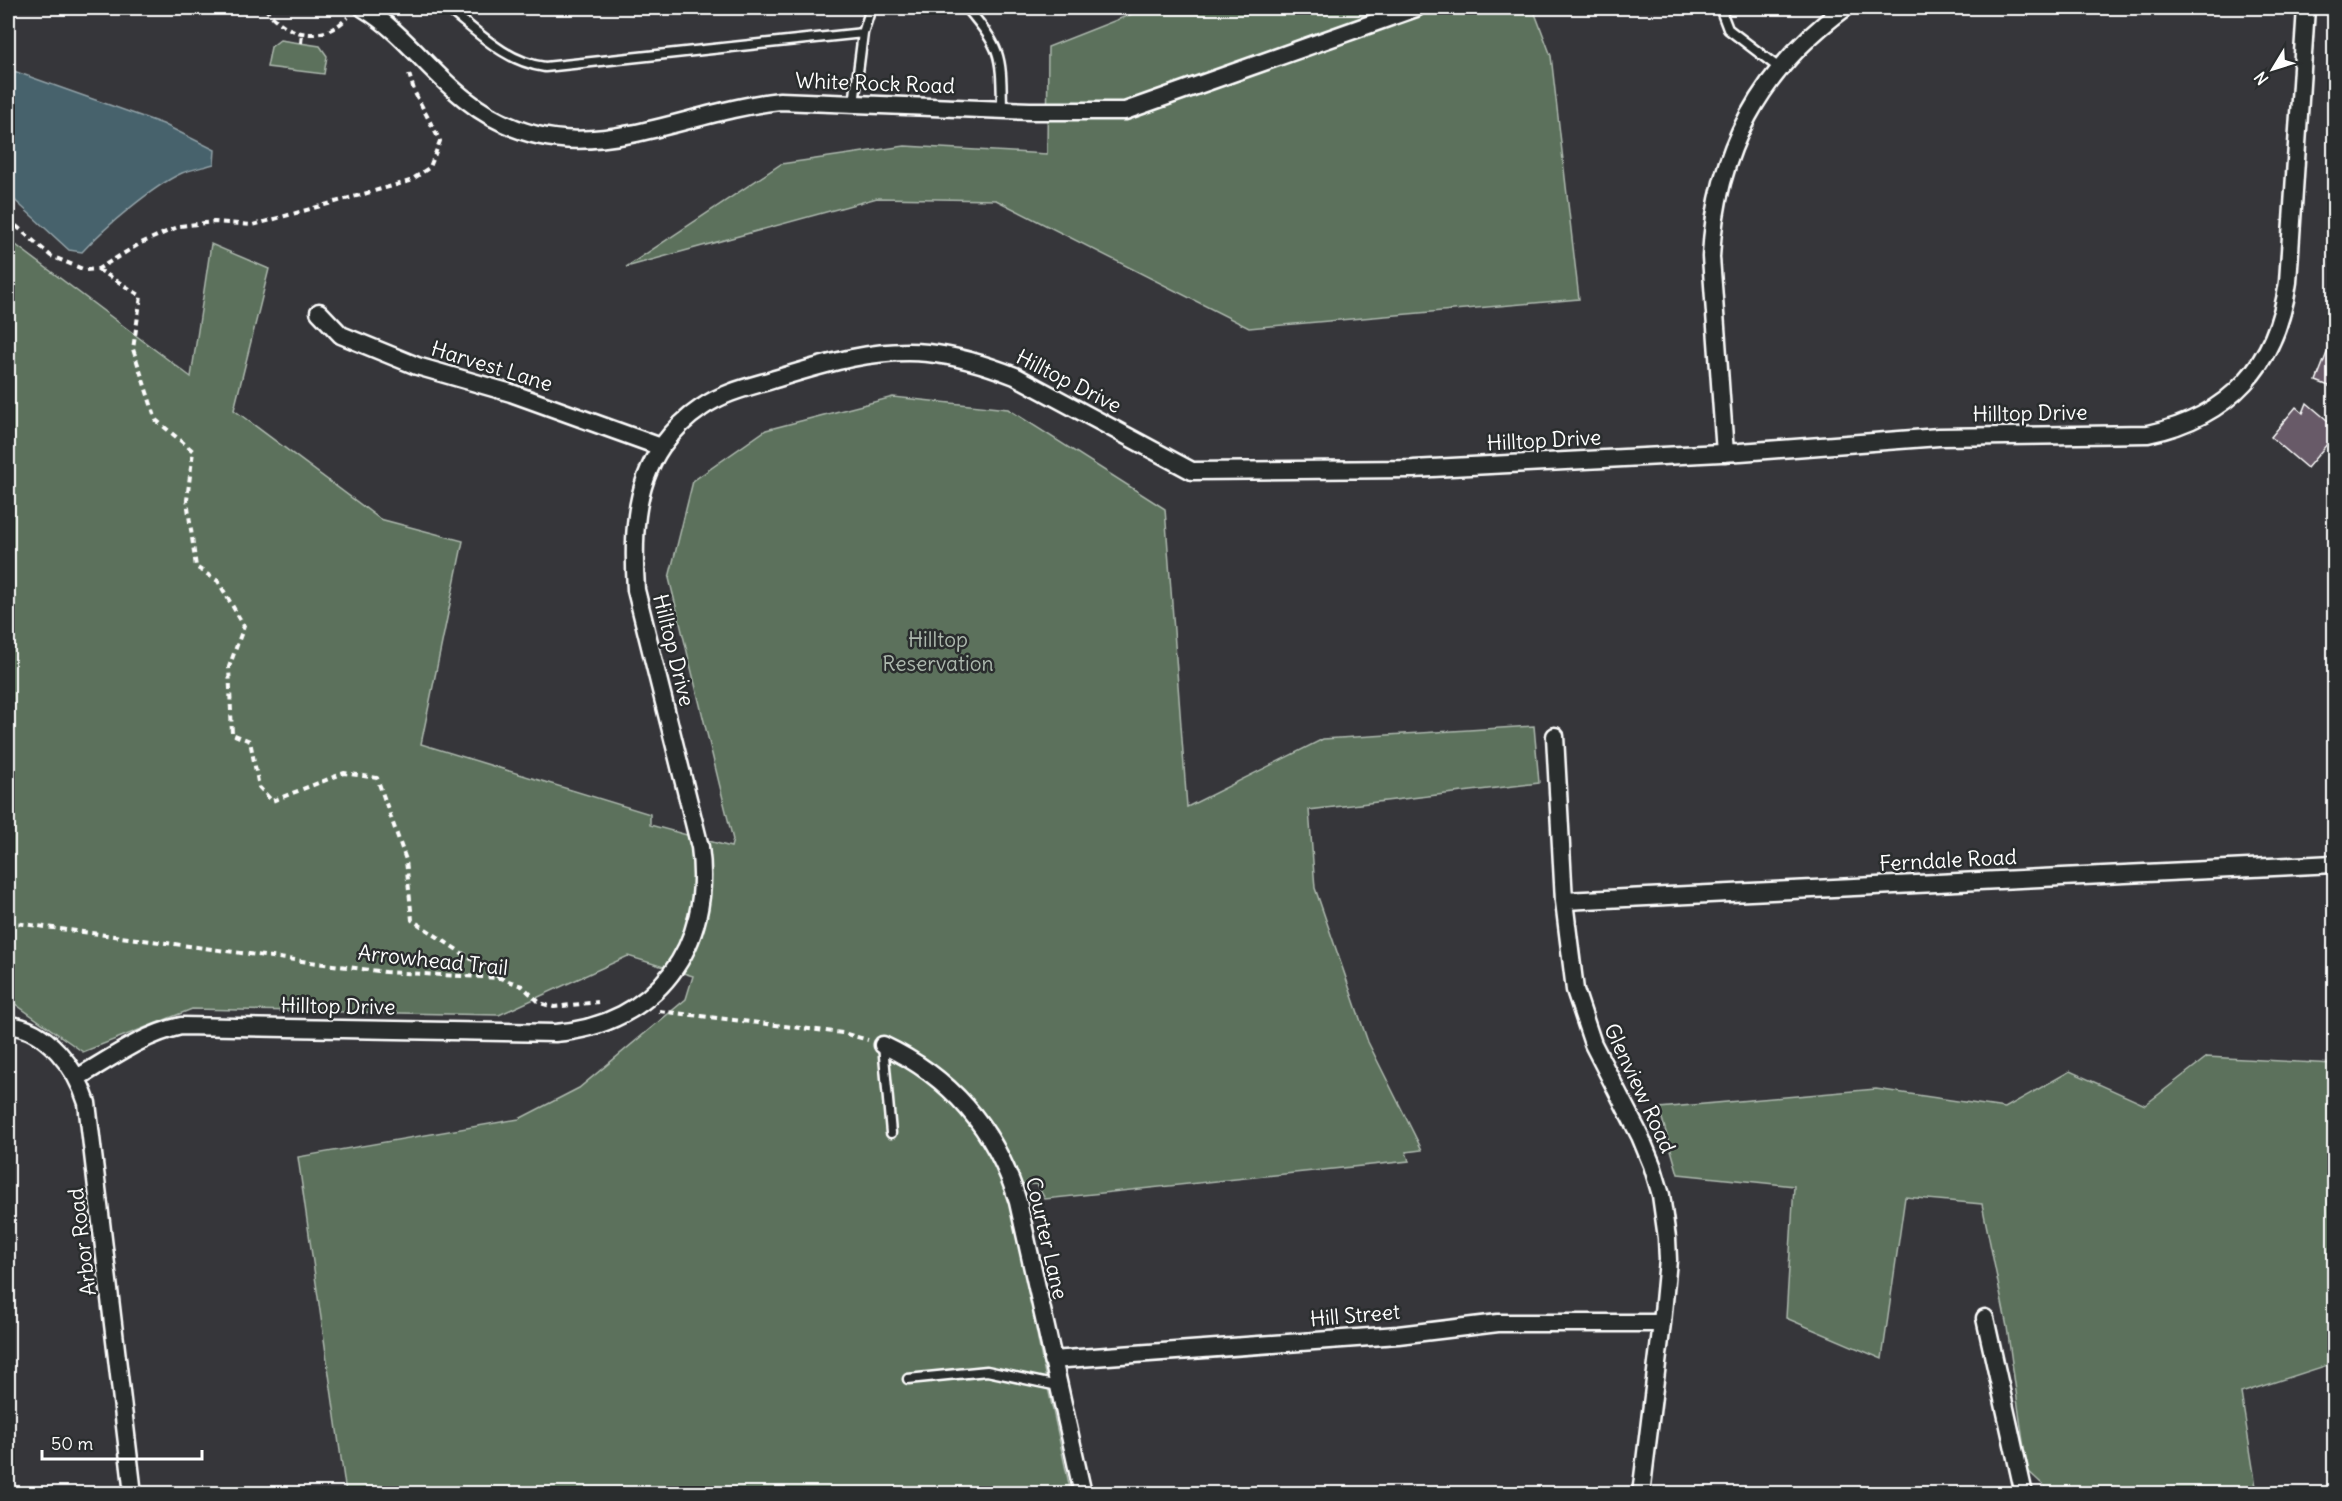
<svg xmlns="http://www.w3.org/2000/svg" width="2342" height="1501" viewBox="0 0 2342 1501" font-family="Delius,sans-serif">
  <style>
    .green { fill: #5b715c; stroke: #adb8ae; stroke-width: 1.5 }
    .water { fill: #47626c; stroke: #91a1a7; stroke-width: 1.5 }
    .building { fill: #685a68; stroke: #fff; stroke-width: 1.5 }
    .lines { fill: none; stroke-linecap: round; stroke-linejoin: round }
    .lane-casing { stroke: #fff; stroke-width: 13 }
    .street-casing { stroke: #fff; stroke-width: 21 }
    .path { stroke: #fff; stroke-width: 4; stroke-dasharray: 6 4.5; stroke-linecap: butt }
    .lane { stroke: #2a2d2e; stroke-width: 8 }
    .street { stroke: #2a2d2e; stroke-width: 16 }
    .labels { text-anchor: middle; dominant-baseline: central; stroke-width: 5; stroke-linejoin: round; paint-order: stroke }
    .street-label { font-size: 21px; fill: #fff; stroke: #2a2d2e }
    .park-label { font-size: 21px; fill: #adb8ae; stroke: #2a2d2e }
  </style>
  <rect width="100%" height="100%" fill="#36363a"/>
  <filter id="ink" filterUnits="userSpaceOnUse"><feTurbulence type="fractalNoise" baseFrequency=".0167" numOctaves="2"/><feDisplacementMap in="SourceGraphic" scale="12" xChannelSelector="R" yChannelSelector="G"/><feConvolveMatrix kernelMatrix="1 2 1 2 8 2 1 2 1" color-interpolation-filters="sRGB"/></filter>
  <g filter="url(#ink)">
    <path class="green" d="M1147,8h386l18,48 28,243 -330,29 -253,-128 -119,-2 -251,69 155,-103 124,-18 142,8 1,-107z
      M280,40l40,6 7,10 -3,18 -57,-7 4,-20z
      M8,239l183,138 20,-133 58,25 -35,141 146,109 83,22 -42,203 229,70v11l81,22 2,-7 -64,-262 24,-97 73,-51 127,-33 115,12 157,100 22,298 136,-68 211,-13 5,57 -230,27 6,78 53,154 54,108 -16,2 3,9 -364,38 -8,-15 -28,2 33,174 29,133h-725l-48,-336 221,-38 60,-31 107,-89 7,-23 -65,-20 -129,59 -307,-6 -109,43 -68,-48 -7,-1z
      M2207,1057l127,7v299l-93,30 16,100h-205l-25,-23 -20,-143 -25,-123 -77,-7 -23,162 -96,-41 8,-132 -116,-12 -19,-66 217,-19 129,19 65,-37 75,34z"/>
    <path class="water" d="M8,69l155,55 52,26 -1,14c-10,3 -22,5 -32,9 -29,13 -78,55 -100,79l-13,-2 -61,-56z"/>
    <path class="building" d="M2334,335v53l-18,-7z
      M2307,403l27,23v10l-27,32 -36,-31 25,-30 7,6z"/>
    <g class="lines">
      <g class="lane-casing">
        <path id="lane" d="M447,8c30,23 58,54 98,59l318,-34
          M967,8c36,43 34,48 35,102
          M1720,8l8,21 51,39
          M854,104l9,-71 8,-25
          M883,1045l8,88
          M908,1379l79,-8 71,15"/>
      </g>
      <g class="street-casing">
        <path id="street" d="M363,8c39,23 66,63 102,91 105,84 203,14 315,2l250,10h95l291,-103
          M319,312l22,23 76,31 94,27 150,54
          M1725,453l-14,-196c5,-106 49,-187 134,-249
          M1555,736l9,165 11,89 18,54 47,92 12,29 9,30 6,43 1,22 -6,63 -21,171
          M1564,901l770,-37
          M8,1025c39,3 68,43 79,78l46,391
          M883,1045c68,32 113,84 135,157l65,292
          M77,1078c34,-20 65,-43 104,-52l374,7c101,-8 159,-87 145,-186l-64,-257c-3,-49 -3,-102 26,-144 11,-15 24,-28 39,-38 21,-15 47,-21 71,-28 52,-16 101,-32 156,-27 30,3 59,12 87,23l177,95 221,-2 327,-17 199,-15 209,-3c81,-17 129,-69 140,-152l18,-274
          M1985,1318l39,176
          M1052,1360l346,-25 100,-12h164"/>
      </g>
      <path class="path" d="M265,8c21,28 56,37 83,9
        M301,43l1,-9
        M8,219l43,37 34,14 13,-1 43,-26 39,-17 34,-4 39,3 157,-44 20,-14 10,-26 -25,-48 -6,-19
        M98,269l43,27 -8,53 23,71 37,31 -6,49 9,67 22,14 26,45 -15,41 3,67 18,7 9,46 13,14 72,-28 33,5 29,82 6,60 88,58
        M8,922l377,50 115,6 22,8 18,17 14,4 44,-5
        M659,1011l184,22 25,7"/>
      <use href="#lane" class="lane"/>
      <use href="#street" class="street"/>
    </g>
  </g>
  <g class="labels">
    <g class="street-label">
      <text transform="translate(875 83) rotate(2)">White Rock Road</text>
      <text transform="translate(492 366) rotate(17)">Harvest Lane</text>
      <text transform="translate(1069 381) rotate(27)">Hilltop Drive</text>
      <text transform="translate(2030 413) rotate(-1)">Hilltop Drive</text>
      <text transform="translate(1544 440) rotate(-3)">Hilltop Drive</text>
      <text transform="translate(674 650) rotate(76)">Hilltop Drive</text>
      <text transform="translate(1948 860) rotate(-3)">Ferndale Road</text>
      <text transform="translate(433 960) rotate(6)">Arrowhead Trail</text>
      <text transform="translate(338 1006) rotate(1)">Hilltop Drive</text>
      <text transform="translate(1640 1088) rotate(65)">Glenview Road</text>
      <text transform="translate(1047 1238) rotate(77)">Courter Lane</text>
      <text transform="translate(82 1242) rotate(-97)">Arbor Road</text>
      <text transform="translate(1355 1315) rotate(-5)">Hill Street</text>
    </g>
    <g class="park-label">
      <text x="938" y="639">Hilltop<tspan x="938" dy="24">Reservation</tspan></text>
    </g>
  </g>
  <rect width="2342" height="1501" fill="none" stroke="#2a2d2e" stroke-width="30"/>
  <rect x="15" y="15" width="2312" height="1471" fill="none" stroke="#fff" stroke-width="2" filter="url(#ink)"/>
  <g transform="translate(2273 69) rotate(232)" stroke="#2a2d2e" stroke-width="4.5" paint-order="stroke">
  <path d="M0-4.5L10 22L0 15L-10 22Z" fill="#ffffff"/>
  <text y="-9" font-size="16" font-weight="bold" text-anchor="middle" fill="#ffffff">N</text>
  </g>
  <path d="M42 1450v9h160v-9" fill="none" stroke="#ffffff" stroke-width="3"/>
  <text x="51" y="1450" font-size="18" fill="#ffffff" stroke="#2a2d2e" stroke-width="4.5" paint-order="stroke">50 m</text>
</svg>
